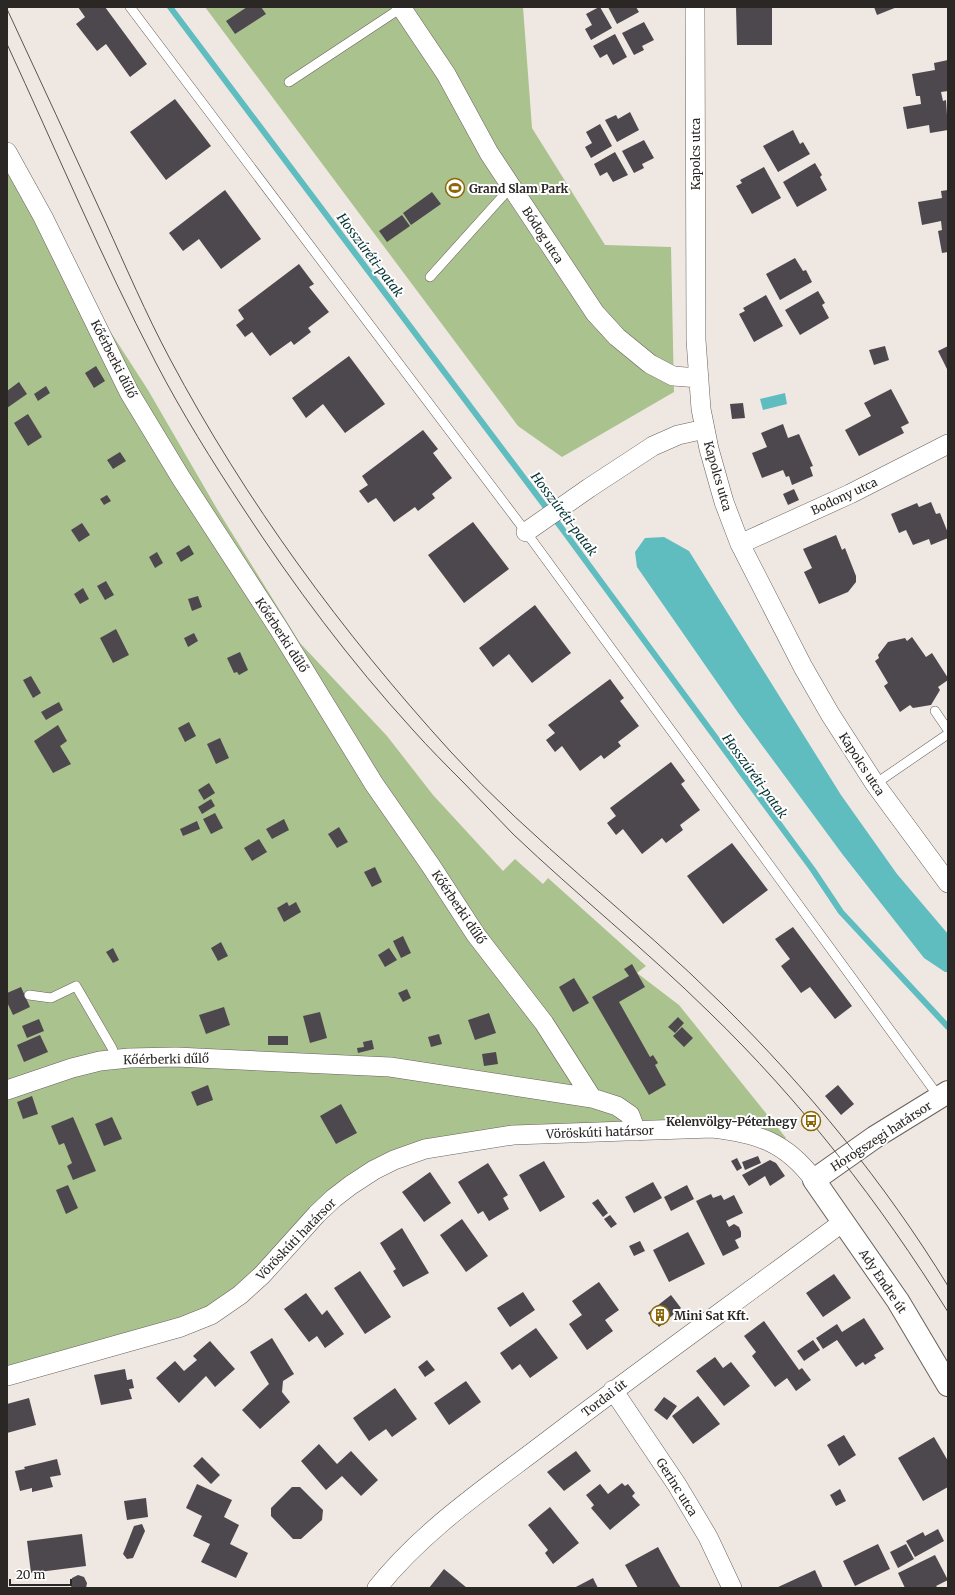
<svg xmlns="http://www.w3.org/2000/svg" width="955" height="1595" viewBox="0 0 955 1595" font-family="Merriweather,serif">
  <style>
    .green { fill: #aac28e }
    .water { fill: #5fbdc0 }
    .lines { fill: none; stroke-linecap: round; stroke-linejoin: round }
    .stream { stroke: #5fbdc0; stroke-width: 6 }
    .building { fill: #4d484d }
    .service-casing { stroke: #68615d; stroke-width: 10 }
    .minor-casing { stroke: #68615d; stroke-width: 20 }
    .tertiary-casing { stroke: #68615d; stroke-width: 24 }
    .service { stroke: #fff; stroke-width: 9 }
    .minor { stroke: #fff; stroke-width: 19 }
    .tertiary { stroke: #fff; stroke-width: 22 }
    .tram { stroke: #595552; stroke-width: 1 }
    .labels { text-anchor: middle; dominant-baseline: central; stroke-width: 4; stroke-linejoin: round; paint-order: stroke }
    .street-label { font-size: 12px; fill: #2a2725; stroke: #fff }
    .poi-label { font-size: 12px; font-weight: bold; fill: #2a2725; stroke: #fff; text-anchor: start }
    .water-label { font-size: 13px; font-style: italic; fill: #043435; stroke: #fff }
  </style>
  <rect width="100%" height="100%" fill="#efe7e2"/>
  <path class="green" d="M205,7h318l9,121 73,117 66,2 3,145 -112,65 -44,-31z
    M7,152l59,111 82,127 69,119 83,134 87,93 46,59 70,76 12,-12 28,25 5,-6 98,88 -9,7 42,32 107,133 -8,7 -41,-15 -224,5 -139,35 -163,145 -204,58z"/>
  <path class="water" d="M785,393l2,11 -24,6 -3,-11z
    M664,537l25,14 152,244 56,79 51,60v38h-3l-21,-14 -81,-103 -104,-141 -102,-147 -2,-15 10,-14z"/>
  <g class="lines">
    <path class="stream" d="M170,7l393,523 250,340 28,42 107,115"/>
  </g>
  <path class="building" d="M78,7h27l42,57 -17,13 -24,-33 -9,7 -21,-27 9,-7z
    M247,7h14l5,7 -31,20 -9,-13z
    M599,7h1l12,21 -21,12 -6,-11 7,-4 -6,-11z
    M608,7h28l3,5 -22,12z
    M736,7h36v38h-35z
    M874,7h23l-20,8z
    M644,22l10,18 -12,6 2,4 -10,5 -12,-22z
    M615,34l12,23 -14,8 -6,-11 -7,4 -7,-12z
    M948,60v31l-7,1 2,9 3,-1 2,30 -18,3 -1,-8 -22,4 -4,-22 18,-3 -1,-8h-4l-4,-22 23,-4 -1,-7z
    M175,99l36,47 -45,34 -36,-48z
    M630,112l9,18 -22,12 -12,-22 11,-5 2,4z
    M600,124l12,22 -21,12 -6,-11 7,-4 -6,-11z
    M793,130l7,14 3,-2 7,12 -32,18 -15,-26z
    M644,140l10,18 -12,6 2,4 -10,5 -12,-22z
    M615,152l13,23 -15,7 -6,-10 -7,4 -6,-12z
    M815,163l7,12 -2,2 7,13 -30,17 -14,-25z
    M764,167l17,31 -29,16 -16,-28 6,-3 -2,-3z
    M225,190l36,49 -40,30 -22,-30 -16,12 -14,-18z
    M948,190v62l-6,1 -4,-22 4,-1 -1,-9 -19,4 -4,-23 24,-4 -1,-7z
    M432,192l9,12 -30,21 -8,-12z
    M402,215l8,11 -23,16 -8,-11z
    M795,258l8,13 3,-1 6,12 -32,18 -14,-26z
    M299,264l15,20 -5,3 20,25 -21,16 3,4 -17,13 -3,-4 -21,15 -18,-24 -7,5 -9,-12 8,-6 -6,-9z
    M818,291l7,12 -3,2 7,13 -29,17 -15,-25z
    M766,295l17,31 -29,16 -15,-28 6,-3 -2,-3z
    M885,346l4,14 -15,5 -5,-15z
    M948,346v25l-10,-20z
    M349,356l36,48 -40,29 -22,-29 -17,14 -14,-20z
    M96,366l9,15 -11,7 -9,-15z
    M19,382l8,12 -20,14v-17z
    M46,386l4,7 -12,8 -4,-7z
    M891,389l18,34 -8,4 3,6 -45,23 -14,-26 26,-14 -7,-13z
    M743,403l2,15 -13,1 -2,-15z
    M28,414l14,23 -14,9 -14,-23z
    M783,424l5,14 11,-4 14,32 -3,1 3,9 -21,9 -3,-9 -3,1 -3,-7 -21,8 -10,-25 15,-6 -6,-14z
    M423,430l15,19 -5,4 19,25 -20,16 3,4 -17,13 -3,-4 -21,15 -18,-24 -8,5 -9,-12 9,-6 -6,-9z
    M120,452l6,9 -13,8 -6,-9z
    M794,489l5,11 -11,5 -5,-11z
    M107,495l4,6 -7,4 -4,-6z
    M931,502l5,12 4,-1 8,20v5l-17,7 -2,-6 -16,6 -7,-15 -7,3 -8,-19 26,-11 2,4z
    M473,522l36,47 -45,34 -36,-48z
    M82,523l8,12 -11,7 -8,-12z
    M836,535l6,15 3,-2 11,28v6l-8,10 -29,12 -15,-32 8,-4 -9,-19z
    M189,545l5,9 -13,8 -5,-9z
    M157,552l6,11 -8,5 -6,-11z
    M106,581l8,14 -9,5 -8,-14z
    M83,588l6,11 -9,5 -6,-10z
    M198,596l4,11 -10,4 -4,-12z
    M535,605l36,48 -39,30 -23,-29 -16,13 -14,-19z
    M116,629l13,26 -16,8 -13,-25z
    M194,633l4,8 -10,6 -4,-9z
    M912,637l14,20 6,-4 16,25v2l-10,7 2,3 -9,15 -18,3 -3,-3 -10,7 -16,-26 4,-3 -13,-22 4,-3 -1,-3 10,-13 17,-4 2,3z
    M240,652l8,18 -9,5 -2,-3 -3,1 -7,-15z
    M31,676l10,17 -8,5 -10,-18z
    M610,679l14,19 -4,3 19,25 -21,16 3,4 -17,13 -3,-4 -21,16 -18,-25 -7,6 -9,-12 9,-7 -7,-8z
    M59,702l4,8 -17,10 -5,-8z
    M189,722l7,14 -11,6 -7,-14z
    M58,725l9,16 -7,5 11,18 -18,9 -19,-32z
    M220,738l9,20 -13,6 -9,-20z
    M671,762l14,19 -4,3 19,26 -20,15 3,5 -17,13 -4,-5 -20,16 -19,-25 -7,6 -9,-12 9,-7 -6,-8z
    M209,783l6,10 -11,7 -6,-10z
    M211,799l4,7 -13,8 -4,-7z
    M215,813l8,15 -12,6 -8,-15z
    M284,819l5,11 -17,9 -6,-10z
    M197,821l3,8 -17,7 -3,-7z
    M339,827l9,15 -11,6 -9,-14z
    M259,839l8,13 -15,9 -8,-13z
    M732,843l36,47 -45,34 -36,-48z
    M375,867l7,15 -10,5 -8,-15z
    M287,902l2,4 7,-4 5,10 -17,10 -7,-14z
    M793,927l59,79 -17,13 -25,-32 -9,6 -20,-27 9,-7 -15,-20z
    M403,936l8,17 -10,5 -8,-17z
    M221,942l7,14 -10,5 -7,-13z
    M113,948l6,12 -6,3 -7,-11z
    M389,948l8,12 -12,7 -7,-12z
    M632,964l13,23 -26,15 31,55 3,-2 5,8 -3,2 11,20 -17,10 -57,-98 37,-21 -5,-7z
    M574,978l15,25 -16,9 -14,-25z
    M21,987l9,20 -17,8 -6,-13v-9z
    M407,989l4,9 -8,4 -5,-9z
    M224,1007l6,18 -24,9 -7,-19z
    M320,1012l7,26 -17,5 -7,-27z
    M489,1013l7,20 -21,7 -7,-20z
    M678,1017l6,6 -9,10 -7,-6z
    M39,1019l5,12 -17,7 -5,-12z
    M682,1027l11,11 -9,9 -11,-11z
    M439,1034l3,10 -11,3 -3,-10z
    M40,1035l8,17 -24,10 -7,-17z
    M268,1036h20v9h-20z
    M372,1040l2,9 -16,4 -1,-5 7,-1 -1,-5z
    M496,1052l2,12 -14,2 -2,-12z
    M208,1085l5,15 -16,6 -6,-14z
    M838,1085l16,19 -13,11 -16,-19z
    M32,1096l6,18 -15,5 -6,-17z
    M341,1104l16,29 -21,11 -16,-28z
    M73,1117l23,54 -23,9 -6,-14 5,-3 -8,-20 -5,2 -8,-19z
    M112,1117l10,22 -18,7 -9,-22z
    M758,1156l3,7 -16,7 -3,-8z
    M737,1158l5,10 -5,3 -6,-10z
    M770,1160l6,3 9,13 -15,10 -5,-10 -16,10 -7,-11z
    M544,1161l21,36 -25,15 -21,-37z
    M488,1163l20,32 -5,3 6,11 -20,12 -6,-10 -5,3 -20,-32z
    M430,1172l21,31 -27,19 -22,-30z
    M653,1182l9,16 -28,15 -9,-16z
    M68,1185l10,23 -12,6 -10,-24z
    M687,1185l7,14 -23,12 -7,-14z
    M711,1194l2,4 8,-3 3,5 10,-5 9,18 -17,8 3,6 5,-3 5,3 2,5v5l-6,3 4,8 -16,8 -27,-55z
    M598,1199l10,14 -5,4 -11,-14z
    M610,1215l7,9 -6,4 -7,-9z
    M462,1219l26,37 -22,16 -26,-37z
    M402,1228l27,45 -26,14 -10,-16 3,-2 -16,-26z
    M688,1232l17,32 -36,18 -16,-32z
    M640,1241l5,10 -11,5 -5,-10z
    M360,1271l31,46 -26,17 -31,-46z
    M834,1274l17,24 -28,19 -17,-24z
    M599,1282l20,28 -14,10 8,11 -26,19 -18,-26 13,-9 -10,-14z
    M523,1292l12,18 -25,17 -13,-19z
    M306,1293l16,22 5,-5 17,24 -19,14 -8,-12 -8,6 -25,-33z
    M671,1295l10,13 -22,19 -11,-14z
    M864,1318l20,31 -10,6 2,3 -11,7 -2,-3 -7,5 -19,-27 -14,9 -7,-11 21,-14 5,8z
    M764,1321l35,49 3,-2 9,12 -15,11 -9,-13 -12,9 -23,-31 4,-4 -12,-16z
    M536,1328l22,30 -28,20 -10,-14 -8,6 -12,-17z
    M272,1338l22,36 -11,7 -1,11 8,10 -30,27 -18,-19 27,-26 -19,-32z
    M813,1340l7,10 -16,11 -7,-10z
    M210,1341l25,28 -20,18 -9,-11 -27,27 -23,-25 19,-17 9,10 13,-11 -4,-4z
    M715,1357l8,11 8,-6 19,24 -26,20 -28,-35z
    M427,1360l8,10 -10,7 -7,-10z
    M125,1369l2,11 5,-1 2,9 -5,1 3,10 -31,6 -7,-30z
    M466,1381l15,21 -32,23 -15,-22z
    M395,1388l22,31 -25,18 -6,-8 -17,12 -16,-23z
    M698,1396l22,28 -27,20 -21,-28z
    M664,1397l13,9 -10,14 -13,-10z
    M29,1398l7,27 -29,8v-29z
    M844,1435l12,20 -17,11 -12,-21z
    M934,1437l14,24v26l-25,14 -25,-43z
    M319,1444l18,20 14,-13 27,29 -17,16 -19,-20 -16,14 -25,-29z
    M576,1451l15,20 -27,20 -17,-19z
    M202,1457l18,18 -9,9 -18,-18z
    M57,1459l4,16 -11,2 3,10 -21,5v-4l-12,3 -5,-20 10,-2 -1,-2z
    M622,1483l3,3 3,-2 7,9 -3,3 8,9 -30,25 -19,-22 3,-3 -8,-10 14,-11 8,10z
    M197,1484l35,16 -8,17 15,8 -9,19 18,9 -12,25 -35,-16 9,-18 -17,-8 9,-20 -16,-8z
    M292,1487h8l23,23 -1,10 -21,19h-8l-22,-23v-8z
    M840,1489l6,12 -10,5 -6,-11z
    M146,1498l2,19 -21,3 -3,-19z
    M550,1507l29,36 -26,21 -8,-11 3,-3 -20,-25z
    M142,1524l3,7 -12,27 -6,1 -4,-5 11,-28z
    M938,1529l6,12 -29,16 -9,-16 17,-9 2,4z
    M82,1534l4,32 -55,7 -4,-32z
    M878,1544l12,25 -35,17 -12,-25z
    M906,1544l8,15 -16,9 -8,-16z
    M658,1547l18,33 5,8h-43l-13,-23z
    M935,1555l13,25 -12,6 2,2h-33l-7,-15z
    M444,1569l23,19h-38z
    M815,1570l8,18h-47z
    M78,1575l6,2 3,6 -1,5h-14l-2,-4 2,-6z
    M593,1578l5,10h-24z"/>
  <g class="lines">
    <g class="service-casing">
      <path id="service" d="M130,7l396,525 413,565
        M289,82l112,-74
        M430,277l81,-90
        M935,711l13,19
        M875,784l73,-50
        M29,995l22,3 25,-12 36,62 4,11"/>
    </g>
    <g class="minor-casing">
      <path id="minor" d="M401,7l45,67 43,79 106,160 22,24 33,27 23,12 26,2
        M695,7l1,333 5,69 8,40 15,53 16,42 63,123 27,47 45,70 73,99
        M7,152l36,65 86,175 52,86 98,151 95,155 57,82 45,69 68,88 48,75 25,8 13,9 6,16
        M526,532l63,-44 64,-42 25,-11 27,-6
        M740,544l110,-50 98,-50
        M7,1090l65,-22 28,-7 29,-3 47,-1 214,10 202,31
        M7,1376l174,-49 30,-12 29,-20 22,-20 55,-61 17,-16 17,-13 23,-15 20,-10 31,-11 88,-14 199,-7c45,5 74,14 102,52
        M613,1390l64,95 31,52 24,51
        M377,1588c46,-58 110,-101 169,-146 98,-75 198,-146 297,-220"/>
    </g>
    <g class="tertiary-casing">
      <path id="tertiary" d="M948,1092l-73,45 -61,43 84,121 50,84"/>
    </g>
    <use href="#service" class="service"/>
    <use href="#minor" class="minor"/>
    <use href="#tertiary" class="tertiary"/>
    <path class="tram" d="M7,9c33,70 65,141 98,212 21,46 41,93 65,138 76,143 172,273 280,392 83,92 185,166 272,253 85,84 163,179 226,282
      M7,44c49,106 95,215 149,319 26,50 56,98 87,145 51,78 107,153 170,222 16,18 33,35 50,52 17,17 33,35 50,52 64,61 133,116 196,178 92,89 171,191 239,300"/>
  </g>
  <defs>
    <g id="stadium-ring" transform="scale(1)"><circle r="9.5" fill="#fff" stroke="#8c6708" stroke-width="1.5"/><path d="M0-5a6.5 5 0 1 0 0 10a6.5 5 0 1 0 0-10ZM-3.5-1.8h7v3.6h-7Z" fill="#8c6708"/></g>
    <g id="bus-ring" transform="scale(1)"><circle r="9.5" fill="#fff" stroke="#8c6708" stroke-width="1.5"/><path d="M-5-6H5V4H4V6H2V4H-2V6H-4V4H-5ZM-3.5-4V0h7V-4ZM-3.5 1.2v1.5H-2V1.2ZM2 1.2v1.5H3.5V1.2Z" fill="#8c6708"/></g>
    <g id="building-ring" transform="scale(1)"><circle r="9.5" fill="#fff" stroke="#8c6708" stroke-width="1.5"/><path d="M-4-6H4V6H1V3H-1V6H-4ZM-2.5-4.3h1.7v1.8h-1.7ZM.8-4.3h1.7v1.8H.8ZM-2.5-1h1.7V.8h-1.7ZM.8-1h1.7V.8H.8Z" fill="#8c6708"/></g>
  </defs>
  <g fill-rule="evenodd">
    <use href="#stadium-ring" x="455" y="188"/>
    <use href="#bus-ring" x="811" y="1121"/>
    <use href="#building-ring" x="660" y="1315"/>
  </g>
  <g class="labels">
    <g class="street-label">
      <text transform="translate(695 154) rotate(-90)">Kapolcs utca</text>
      <text transform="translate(543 235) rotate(57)">Bódog utca</text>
      <text transform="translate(114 359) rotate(63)">Kőérberki dűlő</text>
      <text transform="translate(718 476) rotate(74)">Kapolcs utca</text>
      <text transform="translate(844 496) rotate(-25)">Bodony utca</text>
      <text transform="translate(282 635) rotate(57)">Kőérberki dűlő</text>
      <text transform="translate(862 764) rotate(57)">Kapolcs utca</text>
      <text transform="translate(459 907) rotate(56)">Kőérberki dűlő</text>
      <text transform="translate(166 1059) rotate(-1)">Kőérberki dűlő</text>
      <text transform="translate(600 1132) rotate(-2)">Vöröskúti határsor</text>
      <text transform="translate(881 1136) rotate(-33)">Horogszegi határsor</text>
      <text transform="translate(296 1239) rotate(-46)">Vöröskúti határsor</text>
      <text transform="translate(883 1281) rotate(56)">Ady Endre út</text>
      <text transform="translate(604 1398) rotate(-37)">Tordai út</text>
      <text transform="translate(677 1487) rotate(58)">Gerinc utca</text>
    </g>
    <g class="poi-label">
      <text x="469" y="188">Grand Slam Park</text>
      <text x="797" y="1121" text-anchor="end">Kelenvölgy-Péterhegy</text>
      <text x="674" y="1315">Mini Sat Kft.</text>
    </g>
    <g class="water-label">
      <text transform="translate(370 255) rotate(53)">Hosszúréti-patak</text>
      <text transform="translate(564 514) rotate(53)">Hosszúréti-patak</text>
      <text transform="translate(755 776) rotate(54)">Hosszúréti-patak</text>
    </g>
  </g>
  <rect width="955" height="1595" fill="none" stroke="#2a2725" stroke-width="16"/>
  <path d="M10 1579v6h61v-6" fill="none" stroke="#2a2725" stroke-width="2"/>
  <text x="16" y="1579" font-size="12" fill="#2a2725" stroke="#ffffff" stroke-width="3" paint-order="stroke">20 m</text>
</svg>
